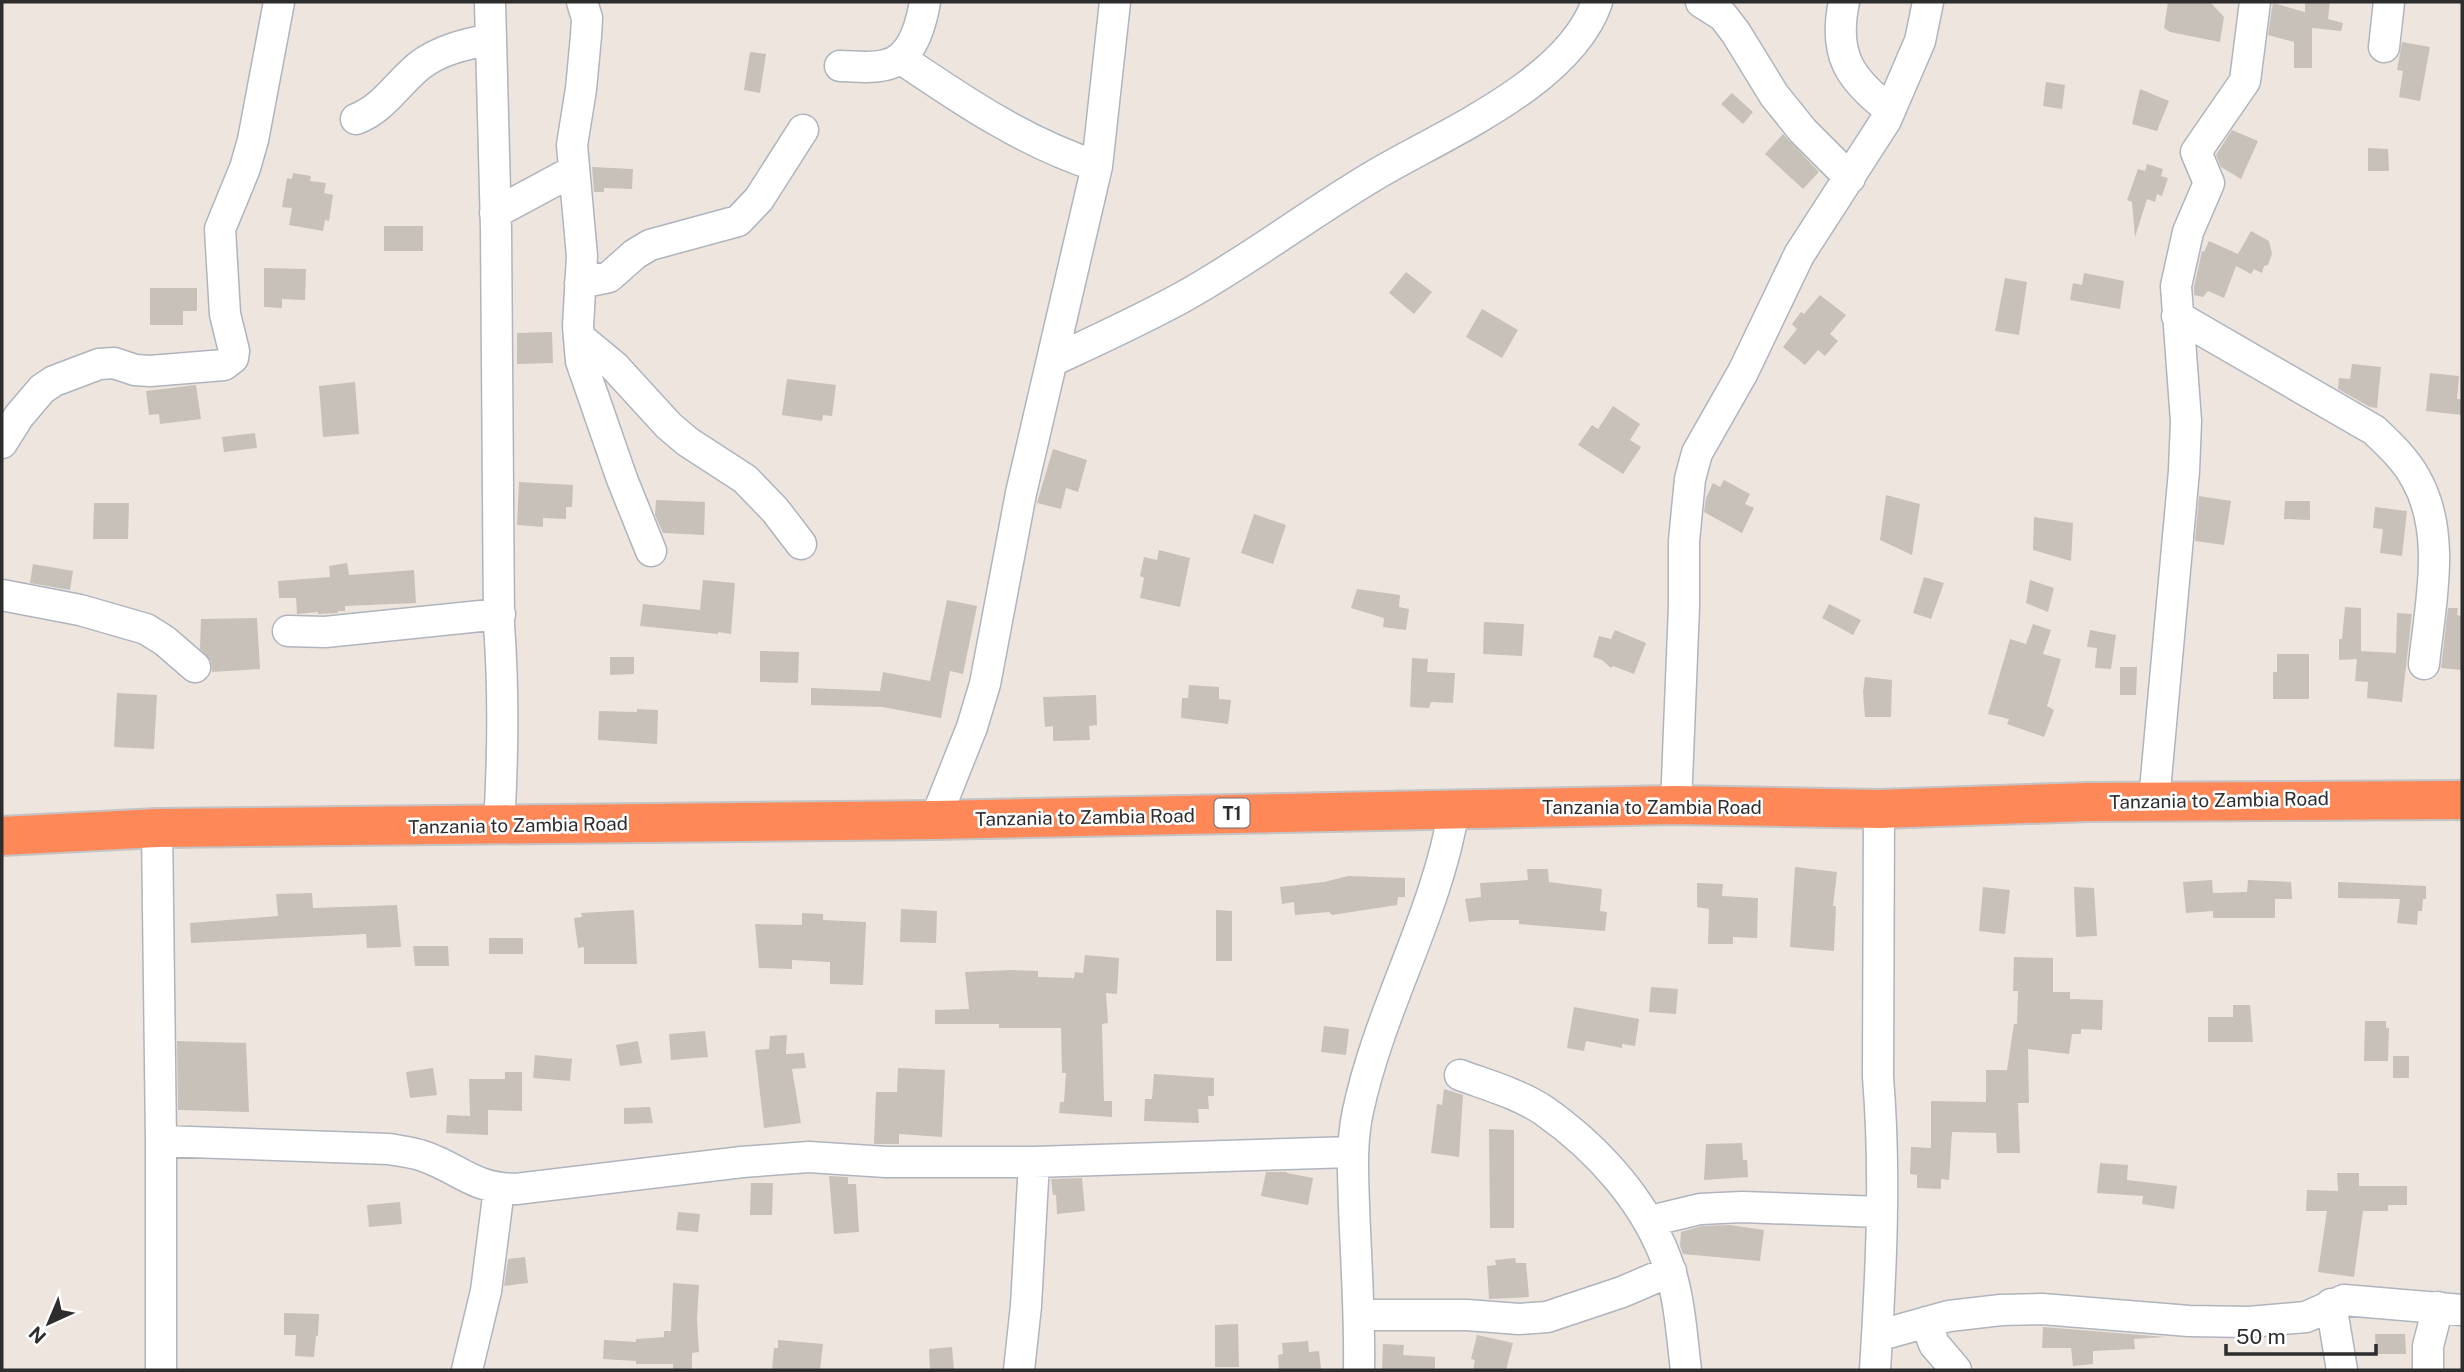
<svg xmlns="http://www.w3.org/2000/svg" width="2464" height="1372" viewBox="0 0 2464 1372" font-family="'Public Sans',sans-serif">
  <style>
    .building { fill: #c7c1ba }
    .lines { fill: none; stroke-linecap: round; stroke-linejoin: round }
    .minor-casing { stroke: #afb4bd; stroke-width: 33 }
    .highway-casing { stroke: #c4c4c4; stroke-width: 42 }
    .minor { stroke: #fff; stroke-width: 30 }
    .highway { stroke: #ff8859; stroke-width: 38 }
    .labels { text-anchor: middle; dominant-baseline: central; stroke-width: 5; stroke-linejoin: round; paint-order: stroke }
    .shield { fill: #fff; stroke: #6c6c6c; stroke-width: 2 }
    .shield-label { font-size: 18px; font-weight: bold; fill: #2d2d2d }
    .street-label { font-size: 19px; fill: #2d2d2d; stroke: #fff }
  </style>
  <rect width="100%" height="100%" fill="#eee5df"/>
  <path class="building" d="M2168,2h42l14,15 -4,25 -50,-10 -6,-4z
    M2305,2h25l-2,17 15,4 -2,8 -29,-3v40h-18v-26l-26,-7 4,-27 1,-5 32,9z
    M2402,42l28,5 -10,54 -21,-4 4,-26 -6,-1z
    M750,52l16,2 -6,39 -16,-3z
    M2046,82l19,3 -3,24 -19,-3z
    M2140,89l29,12 -12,30 -25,-7z
    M1732,93l21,19 -10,12 -22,-20z
    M2232,130l26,11 -17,38 -20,-12 -5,-12z
    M1783,134l36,38 -16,17 -38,-35z
    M2368,148l20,1 1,22h-21z
    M2147,164l16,5 -2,7 7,2 -6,18 -5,-2 -2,8 -8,-3 -12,38 -3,-35 -5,-2 11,-31 7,2z
    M592,167l41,2 -1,20 -28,-1v4h-10z
    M293,173l18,3 -1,5 16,2 -2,10 9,2 -4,26 -4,-1 -2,11 -34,-6 3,-17 -10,-1 5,-29 5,1z
    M384,226h39v25h-39z
    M2251,231l18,10 3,13 -4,11 -4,1 -2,7 -8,-4 -3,5 -15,-8 -12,32 -16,-7 -5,6 -9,-2v-8l8,-36 2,1 5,-11 29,13z
    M264,268l42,1 -1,31 -23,-1v9l-18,-1z
    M1406,272l26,20 -18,22 -25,-21z
    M2084,273l40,8 -4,28 -50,-9 3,-17 9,2z
    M2005,278l22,4 -8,53 -24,-4z
    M150,288h47v23h-14v14h-33z
    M1820,295l26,20 -16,19 8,7 -13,15 -7,-6 -13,15 -22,-18 14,-18 -5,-5 9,-12 3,2z
    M1482,309l36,21 -16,28 -36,-21z
    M552,332l1,31 -36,1v-31z
    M2352,364l29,3 -4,41 -7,-1 -32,-18 1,-11 11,1z
    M2430,373l29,3 -2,23h5v16l-36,-4z
    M787,379l49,6 -4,31 -9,-1 -1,6 -40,-6z
    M355,382l4,52 -36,3 -4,-51z
    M196,385l5,34 -41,5 -1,-10 -10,1 -3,-24z
    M1613,406l27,18 -10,16 11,7 -18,27 -45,-29 14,-20 6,4z
    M255,433l2,15 -33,4 -2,-15z
    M1053,449l34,11 -9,32 -12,-4 -5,21 -24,-6z
    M1724,480l26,14 -5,10 9,4 -12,25 -38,-21 2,-14 7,-15 7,4z
    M519,482l54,3 -1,22h-6v12l-23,-1v9l-26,-2z
    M1886,495l34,9 -8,51 -32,-15z
    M2199,496l32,5 -7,44 -29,-4z
    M656,500l49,2 -1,33 -41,-2 -8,-18z
    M2285,501h25v19l-26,-1z
    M94,503h35l-1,36h-35z
    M2375,507l32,4 -5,45 -22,-3 3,-24 -10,-1z
    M1254,514l32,11 -13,39 -32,-11z
    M2034,517l39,6 -2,38 -38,-11z
    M1159,550l31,8 -10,49 -40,-9 4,-20 -4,-2 4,-19 13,3z
    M347,563l2,12 65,-5 2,33 -71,3v5h-7v2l-20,1v-2l-21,2 -1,-16h-17l-1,-17 52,-4 -1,-11z
    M33,564l40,7 -3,19 -40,-7z
    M1924,577l20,6 -13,36 -18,-6z
    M703,580l32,3 -4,51 -13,-2v2l-78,-8 3,-22 57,6z
    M2030,580l24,8 -6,24 -22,-9z
    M1357,589l43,6 -1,12 10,2 -3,21 -23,-3 1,-9 -33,-10z
    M947,600l30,6 -14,68 -13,-3 -9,47 -58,-11 -72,-2v-17l69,3 3,-19 47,9z
    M1829,604l32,16 -8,15 -31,-17z
    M2345,607l16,1v43l35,2 1,-40 15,1 -10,88 -35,-4 1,-16 -13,-1 2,-22 -18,1v-21h3z
    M2448,608h10l-1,7 5,1v54l-21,-2z
    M257,618l3,51 -48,3 -1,-11 -11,-12 1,-30z
    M1484,622l40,2 -2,32 -39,-2z
    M2033,624l18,6 -8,24 18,5 -14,47 7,4 -10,27 -37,-13 2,-5 -21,-5 22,-75 16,5z
    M1615,630l31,13 -12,31 -21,-8 -2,2 -9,-8 -9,-3 6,-21 12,3z
    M2090,630l26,5 -5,34 -16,-1 2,-20 -10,-1z
    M760,651l39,1 -1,31 -38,-1z
    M2277,654h32v45h-36v-27h4z
    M610,657h24v17l-24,1z
    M1412,658l16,1 -1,13 28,1 -2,30 -22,-1 -2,6 -19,-1z
    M2120,667h17l-1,28h-16z
    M1865,677l27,3 -1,37h-26l-2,-25z
    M1189,685l30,2v12l12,1 -3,24 -47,-6 1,-20h6z
    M117,693l40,2 -3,54 -40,-2z
    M1096,695l1,30 -8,1 1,14 -37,1v-15l-8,1 -2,-30z
    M637,709l21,1 -1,34 -59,-4 1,-29 38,1z
    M1795,867l42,5 -4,34h3l-2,45 -44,-4z
    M1527,869h21l1,13 53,7 -2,22 7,1 -2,19 -86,-7v-4h-29l-21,2 -4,-23 16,-2 -1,-14 48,-3z
    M1348,876l57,2v19h-7l-1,8 -65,10 -3,-3 -34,3 -1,-13 -12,2 -2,-17 44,-5z
    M2212,880l1,13 34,-1 1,-12 43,2 1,17h-17v19h-62v-7l-27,2 -3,-31z
    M2338,882l88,4v13h-3l-1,12h-4l-1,14 -20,-2 3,-24 -62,-1z
    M1697,883l26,1 -1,12 36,2 -1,40 -24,-1v7h-25l1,-35 -12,-2z
    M1983,887l27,3 -5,44 -26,-3z
    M2074,887l20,1 3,48 -21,1z
    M312,893l1,15 84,-3 4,42 -34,1 -1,-14 -175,9 -1,-20 88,-7 -2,-22z
    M901,909l36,2 -1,32 -36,-1z
    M634,910l3,54h-53v-17l-6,1 -4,-30 8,-1 -1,-4z
    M1216,910l16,1v50h-16z
    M802,913l21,1v6l43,2 -3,63 -33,-1v-22l-38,-2v9l-33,-1 -4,-44 47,1z
    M489,938h34v16h-34z
    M413,946h35l1,20h-34z
    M1085,955l34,3 -2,36 -11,-1 2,30 -6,1 2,77h8v16l-53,-4 1,-11h4l2,-29h-4l-1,-45h-62v-4h-64v-14l34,-1 -4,-37 47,-2 26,1v6l36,1 1,-6 8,1z
    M2014,957l39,1v34h17v7l33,1 -1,30 -21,-1v5h-9l-3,20 -41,-5 1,54h-11l2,50h-23l-1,-20 -44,-1 -3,48 -8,-1v10l-24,-1v-13l-7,-1 1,-27 20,1v-47l55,1v-32h21l7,-46h3l1,-33h-5z
    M1651,987l27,2 -2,25 -27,-2z
    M2233,1005h17l3,37h-45v-25h25z
    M1574,1007l65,12 -4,27 -13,-2v4l-36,-7 -2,10 -17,-3z
    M2365,1021h21v7h3l-1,33h-24z
    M1324,1026l25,3 -3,26 -25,-3z
    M705,1031l3,26 -37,3 -2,-26z
    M787,1035l-1,19 18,-1 2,15 -14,1 9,54 -37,5 -9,-78 14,-1 1,-13z
    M177,1041l69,2 3,69 -71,-2z
    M638,1041l4,22 -22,3 -4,-21z
    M535,1055l37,4 -2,22 -37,-3z
    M2393,1056h16v22h-16z
    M433,1068l4,27 -27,3 -4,-26z
    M898,1068l47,2 -3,67 -43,-3v10h-25l2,-52h21z
    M505,1072h17v39l-34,-1v25l-42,-2 1,-18 23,1 -1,-37h36z
    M1154,1074l60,4v18h-6l1,13h-11l1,14 -55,-2 1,-22h7z
    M1444,1089l19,6 -4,62 -28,-4 6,-49 5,1z
    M650,1107l3,16 -29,1v-16z
    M1489,1129l25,1v98h-24z
    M1742,1143l1,17h4l1,17 -44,3 2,-36z
    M2100,1163l28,2 -1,15 50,6 -3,23 -32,-5 1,-8 -46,-3z
    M1266,1172h21v1l26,5 -5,27 -47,-9z
    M2337,1173h22v13h48v19h-19v6h-25l-9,66 -36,-5 9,-61h-21l1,-21 31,1z
    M829,1176l19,1v7h8l3,48 -25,2z
    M1082,1178l3,33 -28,3 -1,-19h-3l-2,-16z
    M751,1183h22l-1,32h-22z
    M400,1202l2,22 -33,3 -2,-22z
    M678,1212l22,2 -2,18 -22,-2z
    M1730,1225l34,5 -4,31 -77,-7 -3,-8 1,-14 21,-6z
    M525,1257l3,26 -24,3 4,-27z
    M1515,1258l1,5h10l3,34 -40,2 -2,-33 9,-1 -1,-5z
    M673,1283l26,2 -2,34 2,33 -7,1v16h-19v-5h-37v-3l-33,-2 1,-19 32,2v-3l28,-2v-6h7z
    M284,1313l35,1 -1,22h-2l-2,21 -19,-1 1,-21h-12z
    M1238,1324l1,43h-24v-42z
    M2043,1327l123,10 -32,2 1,10 -42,2v13l-20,2 -2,-18h-29z
    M2375,1334h30l1,20h-30z
    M1477,1335l36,8 -7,27h-33l2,-10 -4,-1z
    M778,1340l45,4 -3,26h-48l2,-22h4z
    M1308,1341l1,11 10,-1 2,18 -42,1 -1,-15 5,-1 -1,-11z
    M1383,1344l21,1 -1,10 32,2v13h-53z
    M952,1347l2,23h-24l-1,-21z"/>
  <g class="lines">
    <g class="minor-casing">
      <path id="minor" d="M490,2l6,227 3,396c5,67 4,133 0,200
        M582,2l5,16 -1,18 -5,53 -9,56 10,111 -4,70 3,35 41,118 29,72
        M1701,2l22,14 13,17 38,62 29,36 47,47
        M1844,2c-11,52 5,77 46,108
        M2384,47l5,-45
        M900,58c62,42 125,85 197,108
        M840,66c14,0 31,3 45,-1 27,-5 36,-40 40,-63
        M356,119c27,-10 41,-35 63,-53 20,-16 47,-22 72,-27
        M495,213l78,-42
        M580,283l29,-6 26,-23 15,-9 88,-24 21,-22 44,-69
        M2177,316l197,114c16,15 32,30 42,49 31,55 14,126 8,185
        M579,337l35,29 55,60 19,16 57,37 30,31 26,34
        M1052,361c43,-20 87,-40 129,-63 67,-37 128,-84 194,-123 69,-41 194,-92 222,-173
        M2,443l17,-27 23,-27 12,-8 45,-17 15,-1 21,7 15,1 74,-6 9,-7 1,-7 -9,-37 -5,-85 25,-61 8,-28 26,-138
        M2,595l78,15 66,19 19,12 30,26
        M288,631l37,1 175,-18
        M2154,801l30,-330 2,-50 -10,-135 12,-54 21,-49 -13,-31 49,-71 10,-79
        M1676,805l8,-199v-65l6,-62 7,-26 46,-81 56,-117 87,-135 34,-79 8,-39
        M935,820l37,-93 13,-43 36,-191 76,-327 18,-164
        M157,828l4,313v229
        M1460,1075c27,10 59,19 83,35 56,39 106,95 127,160 10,32 12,68 16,100
        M161,1141l228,8c11,2 23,3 34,7 38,13 48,32 93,33l226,-27 67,-5 77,5h148l318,-10
        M1650,1221l50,-12 42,-2 139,5
        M2331,1304l11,66
        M1360,1315h107l52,4 28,-2 75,-25 49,-21
        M1926,1322l8,22 22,26
        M1877,1336l72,-20 52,-6 41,-1 147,12 60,1 57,-5 38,-17 118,10
        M467,1370l19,-79 13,-102
        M1019,1370l7,-64 8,-144
        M1359,1370c1,-55 -3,-109 -5,-164 -1,-32 -3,-63 4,-95 22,-104 79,-197 96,-302
        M1875,1370c6,-97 11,-196 3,-293l1,-268
        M2428,1370v-24l10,-39"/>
    </g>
    <g class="highway-casing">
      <path id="highway" d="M2,836l155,-8 778,-8 741,-15 203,4 209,-7 374,-2"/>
    </g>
    <use href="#minor" class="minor"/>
    <use href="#highway" class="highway"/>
  </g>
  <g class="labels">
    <rect class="shield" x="1214.5" y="798.5" width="35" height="29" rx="5"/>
    <g class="shield-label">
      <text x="1232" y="813">T1</text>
    </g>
    <g class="street-label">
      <text transform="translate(2219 800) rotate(-1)">Tanzania to Zambia Road</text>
      <text x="1652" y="807">Tanzania to Zambia Road</text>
      <text transform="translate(1085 817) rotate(-1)">Tanzania to Zambia Road</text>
      <text transform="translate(518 825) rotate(-1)">Tanzania to Zambia Road</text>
    </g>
  </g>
  <rect width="2464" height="1372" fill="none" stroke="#2d2d2d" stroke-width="7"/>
  <g transform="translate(49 1323) rotate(224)" stroke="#ffffff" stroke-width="5" paint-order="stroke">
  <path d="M0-5L12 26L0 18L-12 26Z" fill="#2d2d2d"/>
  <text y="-10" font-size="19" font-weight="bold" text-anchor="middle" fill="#2d2d2d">N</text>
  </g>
  <path d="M2226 1344v10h150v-10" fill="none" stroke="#2d2d2d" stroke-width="3.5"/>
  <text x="2236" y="1344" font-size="21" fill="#2d2d2d" stroke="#ffffff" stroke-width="5" paint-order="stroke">50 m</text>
</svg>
